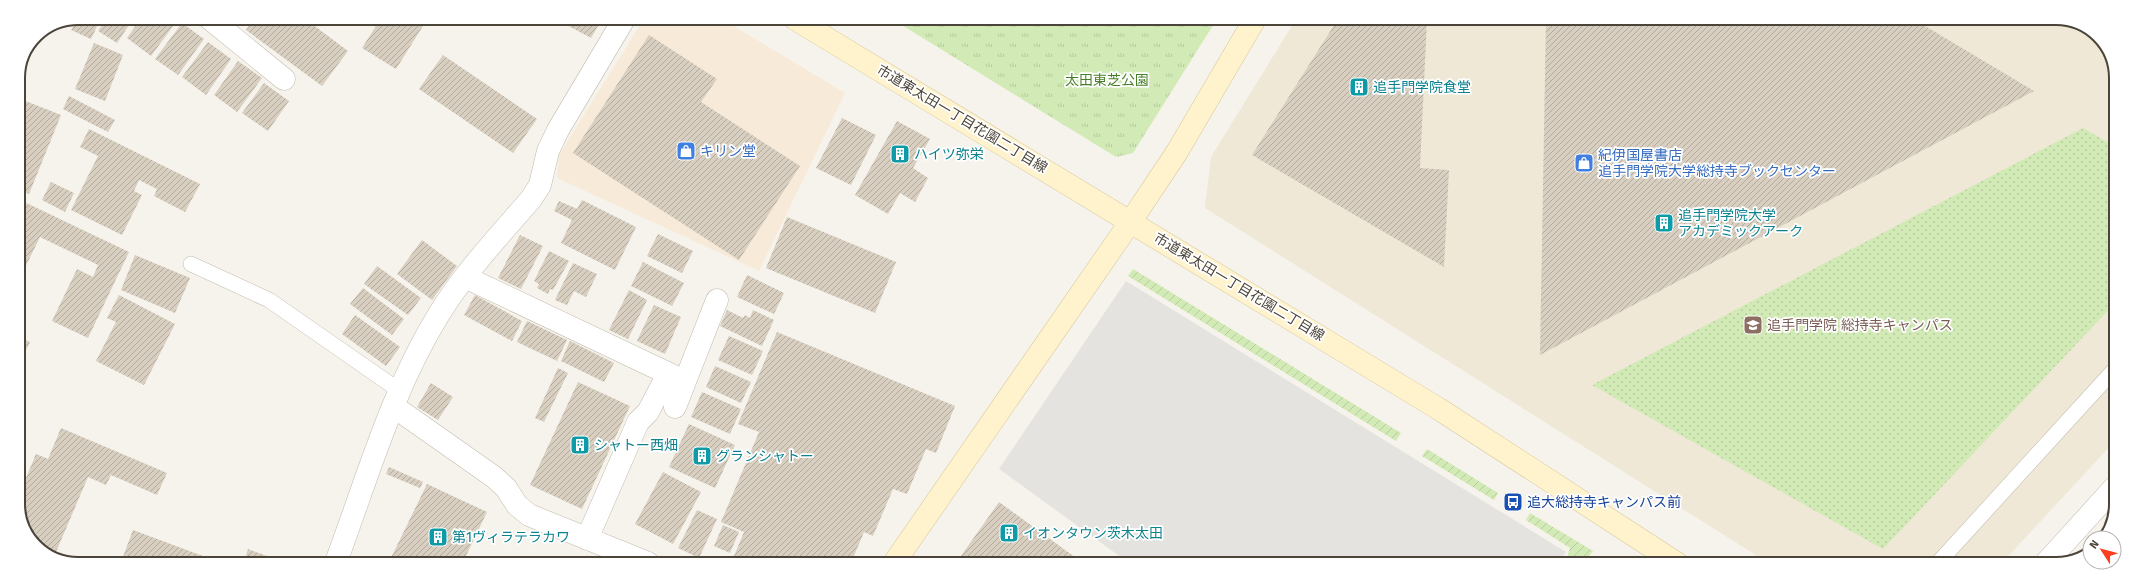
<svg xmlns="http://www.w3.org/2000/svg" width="2134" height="582" viewBox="0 0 2134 582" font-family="'Fira Sans','Noto Sans JP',sans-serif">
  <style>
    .commercial { fill: #f7ead8 }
    .education { fill: #efe8d6 }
    .grass { fill: url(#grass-dots) }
    .park { fill: url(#park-tufts) }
    .garden { fill: url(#garden-furrows) }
    .parking { fill: #e5e3e0 }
    .building { fill: url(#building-hatch) }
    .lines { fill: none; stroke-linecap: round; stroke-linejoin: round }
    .lane-casing { stroke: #c2bbae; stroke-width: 16 }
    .street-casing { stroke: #c2bbae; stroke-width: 23 }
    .secondary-casing { stroke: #d6c79b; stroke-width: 23 }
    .lane { stroke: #fff; stroke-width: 15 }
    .street { stroke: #fff; stroke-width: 22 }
    .secondary { stroke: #fff3cd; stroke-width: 22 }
    .labels { text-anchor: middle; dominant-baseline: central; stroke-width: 3.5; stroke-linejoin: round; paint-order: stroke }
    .park-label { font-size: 14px; fill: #4a7f2a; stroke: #fff }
    .culture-label { font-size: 14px; fill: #0d838f; stroke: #fff; text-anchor: start }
    .street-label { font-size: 14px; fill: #4b4439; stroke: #fff }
    .shop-label { font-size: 14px; fill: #366cbe; stroke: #fff; text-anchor: start }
    .education-label { font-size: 14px; fill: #785e54; stroke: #fff; text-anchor: start }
    .transit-label { font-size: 14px; fill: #164399; stroke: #fff; text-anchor: start }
    .rim { fill: none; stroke: #4b4439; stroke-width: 2 }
  </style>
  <defs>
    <pattern id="grass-dots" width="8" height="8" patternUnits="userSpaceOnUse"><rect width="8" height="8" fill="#d2eab5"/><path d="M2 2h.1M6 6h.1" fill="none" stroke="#b6ca9c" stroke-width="1.8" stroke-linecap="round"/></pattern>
    <pattern id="park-tufts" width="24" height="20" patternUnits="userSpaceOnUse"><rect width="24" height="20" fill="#d2eab5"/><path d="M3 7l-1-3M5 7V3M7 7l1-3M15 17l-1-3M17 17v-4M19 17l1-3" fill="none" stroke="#b6ca9c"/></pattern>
    <pattern id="garden-furrows" width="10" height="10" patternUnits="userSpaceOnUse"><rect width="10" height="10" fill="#d2eab5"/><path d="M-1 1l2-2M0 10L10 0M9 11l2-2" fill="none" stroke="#b6ca9c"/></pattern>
    <pattern id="building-hatch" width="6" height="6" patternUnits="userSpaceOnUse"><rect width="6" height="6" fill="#d8cfc1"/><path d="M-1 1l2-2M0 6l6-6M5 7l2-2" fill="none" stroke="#b1aa9e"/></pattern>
  </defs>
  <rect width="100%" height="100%" fill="#f6f3ec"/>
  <path class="commercial" d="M644,19h78l123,74 -86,178 -202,-93 2,-23z"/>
  <path class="education" d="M1296,19l775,1 30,19 15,35 -2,368 -113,122h-231l-565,-356 6,-51z"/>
  <path class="grass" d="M2083,128l33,19 -1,156 -232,246 -291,-164z"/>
  <path class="park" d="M892,19h325l-84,134 -17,4z"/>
  <path class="garden" d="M1133,269l268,164 -5,8 -268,-165z
    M1427,449l71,44 -4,7 -72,-44z
    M1530,513l63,38 -10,13h-14l-1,-10 2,-6 -44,-28z"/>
  <path class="parking" d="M1126,281l440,271 -8,11h-429l-130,-94z"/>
  <path class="building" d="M78,18h23l-10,21 -20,-9z
    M107,18h18l6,4 -14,21 -19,-12z
    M141,18h38l-28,38 -24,-18z
    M254,18h50l44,33 -26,35 -76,-56z
    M320,18h11l-4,5z
    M381,18h47l-32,51 -34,-21z
    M565,18l31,1h6l-11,19 -28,-15z
    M1338,19h89l-7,149 29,2 -5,97 -192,-112z
    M1546,19l369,1 119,71 -494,264z
    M182,23l22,16 -26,36 -23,-16z
    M649,35l68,44 -16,23 99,64 -61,94 -166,-107z
    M208,42l23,17 -25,36 -24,-18z
    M94,43l29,12 -18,46 -30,-12z
    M443,55l94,64 -24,34 -94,-64z
    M238,61l24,17 -25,34 -23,-17z
    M2116,74v16l-7,-4z
    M264,83l25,18 -21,30 -26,-18z
    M69,96l46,24 -7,12 -45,-23z
    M18,98l43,17 -32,79 -11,-4z
    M842,118l34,17 -25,50 -35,-17z
    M897,121l33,18 -17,29 15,10 -13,24 -15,-9 -12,21 -33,-19z
    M89,129l111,55 -15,28 -31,-16 3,-7 -18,-9 -5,11 8,4 -20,40 -51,-25 27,-54 -18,-9z
    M51,182l23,11 -9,19 -23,-12z
    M18,199l111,53 -41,86 -36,-17 25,-52 16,8 5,-12 -58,-28 -22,45z
    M582,200l54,27 -21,43 -54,-27 11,-23 -18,-9 5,-10 18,8z
    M787,217l109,45 -21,51 -109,-45z
    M658,234l35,17 -11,22 -35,-17z
    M520,235l23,11 -22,43 -23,-11z
    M422,240l35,26 -25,34 -35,-26z
    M549,251l20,10 -16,29 -3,-1 -2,5 -11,-6 2,-4 -5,-3z
    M135,255l55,23 -15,35 -54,-23z
    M643,262l41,21 -12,23 -41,-20z
    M573,263l24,11 -11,23 -12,-6 -7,14 -12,-5z
    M377,266l44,32 -13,17 -44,-31z
    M747,275l37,18 -10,21 -37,-17z
    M363,288l41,31 -12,16 -42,-31z
    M629,290l18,10 -19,39 -19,-9z
    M119,295l56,29 -31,61 -48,-24 20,-39 -9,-4z
    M475,295l47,26 -10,20 -48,-26z
    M654,305l27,12 -16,37 -28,-13z
    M727,310l16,8 2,-3 5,3 3,-8 21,10 -12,26 -42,-20z
    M355,315l45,32 -14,19 -44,-32z
    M527,321l40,19 -10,21 -40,-19z
    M777,332l178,74 -19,47 -10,-4 -19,45 -14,-5 -20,47 -9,-4 -13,31h-33l-6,-3 -1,3h-75l-4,-2 12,-29 -23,-10 38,-90 -21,-8z
    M18,336l12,6 -12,24z
    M729,336l34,15 -11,24 -34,-15z
    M570,341l44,22 -10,19 -43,-21z
    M715,366l36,16 -10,21 -35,-16z
    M558,368l10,5 -24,49 -9,-4z
    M578,382l52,24 -48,103 -52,-24z
    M431,383l22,14 -15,23 -21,-13z
    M702,392l39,17 -11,25 -39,-17z
    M689,424l46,21 -20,43 -46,-21z
    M61,428l106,45 -10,22 -46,-20 -5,10 -18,-8 -32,75 -24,-10 -14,-34v-11l18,-43 12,5z
    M389,467l34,15 -3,6 -34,-14z
    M663,472l38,20 -28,52 -38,-20z
    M427,484l60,28 -24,50h-74z
    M999,502l84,61h-127z
    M697,510l20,9 -18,39 -21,-10z
    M723,525l16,7 -9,21 -16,-7z
    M2109,525l-7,13h-4z
    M133,530l86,32h-98z
    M2085,548l5,4 -13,5z
    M248,549l35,13h-39z"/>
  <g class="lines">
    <g class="lane-casing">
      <path id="lane" d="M191,264l78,36 131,91
        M1937,564l178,-195"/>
    </g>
    <g class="street-casing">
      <path id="street" d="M209,18l75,61
        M465,277l219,104
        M393,406l101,71 12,11 11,17 12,10 119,48
        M675,407l42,-107
        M587,539l51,-117 10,-10 20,-38
        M336,562c31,-83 56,-172 103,-248 26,-42 60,-78 92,-115l9,-14 8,-34 10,-21 66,-111
        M2045,564l69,-76"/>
    </g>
    <g class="secondary-casing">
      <path id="secondary" d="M795,19l644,390 239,155
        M894,563l237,-342 46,-69 78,-133"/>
    </g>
    <use href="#lane" class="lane"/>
    <use href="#street" class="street"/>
    <use href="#secondary" class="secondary"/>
  </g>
  <defs>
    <g id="building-square" transform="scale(1)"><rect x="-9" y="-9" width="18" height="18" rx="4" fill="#0f9aa8" stroke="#fff"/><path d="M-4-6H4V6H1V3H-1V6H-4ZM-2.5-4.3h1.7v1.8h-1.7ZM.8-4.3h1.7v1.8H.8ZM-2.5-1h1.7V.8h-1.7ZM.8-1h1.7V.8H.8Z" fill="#fff"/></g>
    <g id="shop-square" transform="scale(1)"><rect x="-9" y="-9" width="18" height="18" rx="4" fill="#3f7fe0" stroke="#fff"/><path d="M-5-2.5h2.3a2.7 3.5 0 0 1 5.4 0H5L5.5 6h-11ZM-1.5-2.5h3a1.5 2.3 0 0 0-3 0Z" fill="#fff"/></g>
    <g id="university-square" transform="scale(1)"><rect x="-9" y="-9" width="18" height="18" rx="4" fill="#8d6e63" stroke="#fff"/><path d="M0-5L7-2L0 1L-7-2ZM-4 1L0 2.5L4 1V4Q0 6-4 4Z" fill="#fff"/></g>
    <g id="bus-square" transform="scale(1)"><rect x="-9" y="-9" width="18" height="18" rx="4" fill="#1a4fb4" stroke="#fff"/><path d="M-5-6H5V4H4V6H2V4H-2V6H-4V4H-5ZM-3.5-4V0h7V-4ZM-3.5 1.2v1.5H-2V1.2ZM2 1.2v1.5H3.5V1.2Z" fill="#fff"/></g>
  </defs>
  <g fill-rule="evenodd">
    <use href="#building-square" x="1359" y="87"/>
    <use href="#shop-square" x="686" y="151"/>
    <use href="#building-square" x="900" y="154"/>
    <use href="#shop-square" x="1584" y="163"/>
    <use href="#building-square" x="1664" y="223"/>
    <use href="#university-square" x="1753" y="325"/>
    <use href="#building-square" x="580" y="445"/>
    <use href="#building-square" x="702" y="456"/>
    <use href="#bus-square" x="1513" y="502"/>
    <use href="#building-square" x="1009" y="533"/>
    <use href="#building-square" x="438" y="537"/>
  </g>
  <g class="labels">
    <g class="park-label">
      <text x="1107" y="80">太田東芝公園</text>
    </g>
    <g class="culture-label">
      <text x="1373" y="87">追手門学院食堂</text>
      <text x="914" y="154">ハイツ弥栄</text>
      <text x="1678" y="215">追手門学院大学<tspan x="1678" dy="16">アカデミックアーク</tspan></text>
      <text x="594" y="445">シャトー西畑</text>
      <text x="716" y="456">グランシャトー</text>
      <text x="1023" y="533">イオンタウン茨木太田</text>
      <text x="452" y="537">第1ヴィラテラカワ</text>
    </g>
    <g class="street-label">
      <text transform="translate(962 119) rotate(31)">市道東太田一丁目花園二丁目線</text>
      <text transform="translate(1239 287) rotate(31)">市道東太田一丁目花園二丁目線</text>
    </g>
    <g class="shop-label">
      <text x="700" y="151">キリン堂</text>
      <text x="1598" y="155">紀伊国屋書店<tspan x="1598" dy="16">追手門学院大学総持寺ブックセンター</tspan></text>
    </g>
    <g class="education-label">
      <text x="1767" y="325">追手門学院 総持寺キャンパス</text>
    </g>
    <g class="transit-label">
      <text x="1527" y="502">追大総持寺キャンパス前</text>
    </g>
  </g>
  <path d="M0 0H2134V582H0ZM78 25H2056A53 53 0 0 1 2109 78V504A53 53 0 0 1 2056 557H78A53 53 0 0 1 25 504V78A53 53 0 0 1 78 25Z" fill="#fff" fill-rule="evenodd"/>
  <path class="rim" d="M78 25H2056A53 53 0 0 1 2109 78V504A53 53 0 0 1 2056 557H78A53 53 0 0 1 25 504V78A53 53 0 0 1 78 25Z"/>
  <g transform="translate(2102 550) rotate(306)"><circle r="19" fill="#ffffff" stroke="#b7b4b0"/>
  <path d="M0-3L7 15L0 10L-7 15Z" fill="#fc3f1d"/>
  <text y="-6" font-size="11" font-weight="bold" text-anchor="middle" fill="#4b4439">N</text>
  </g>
</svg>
